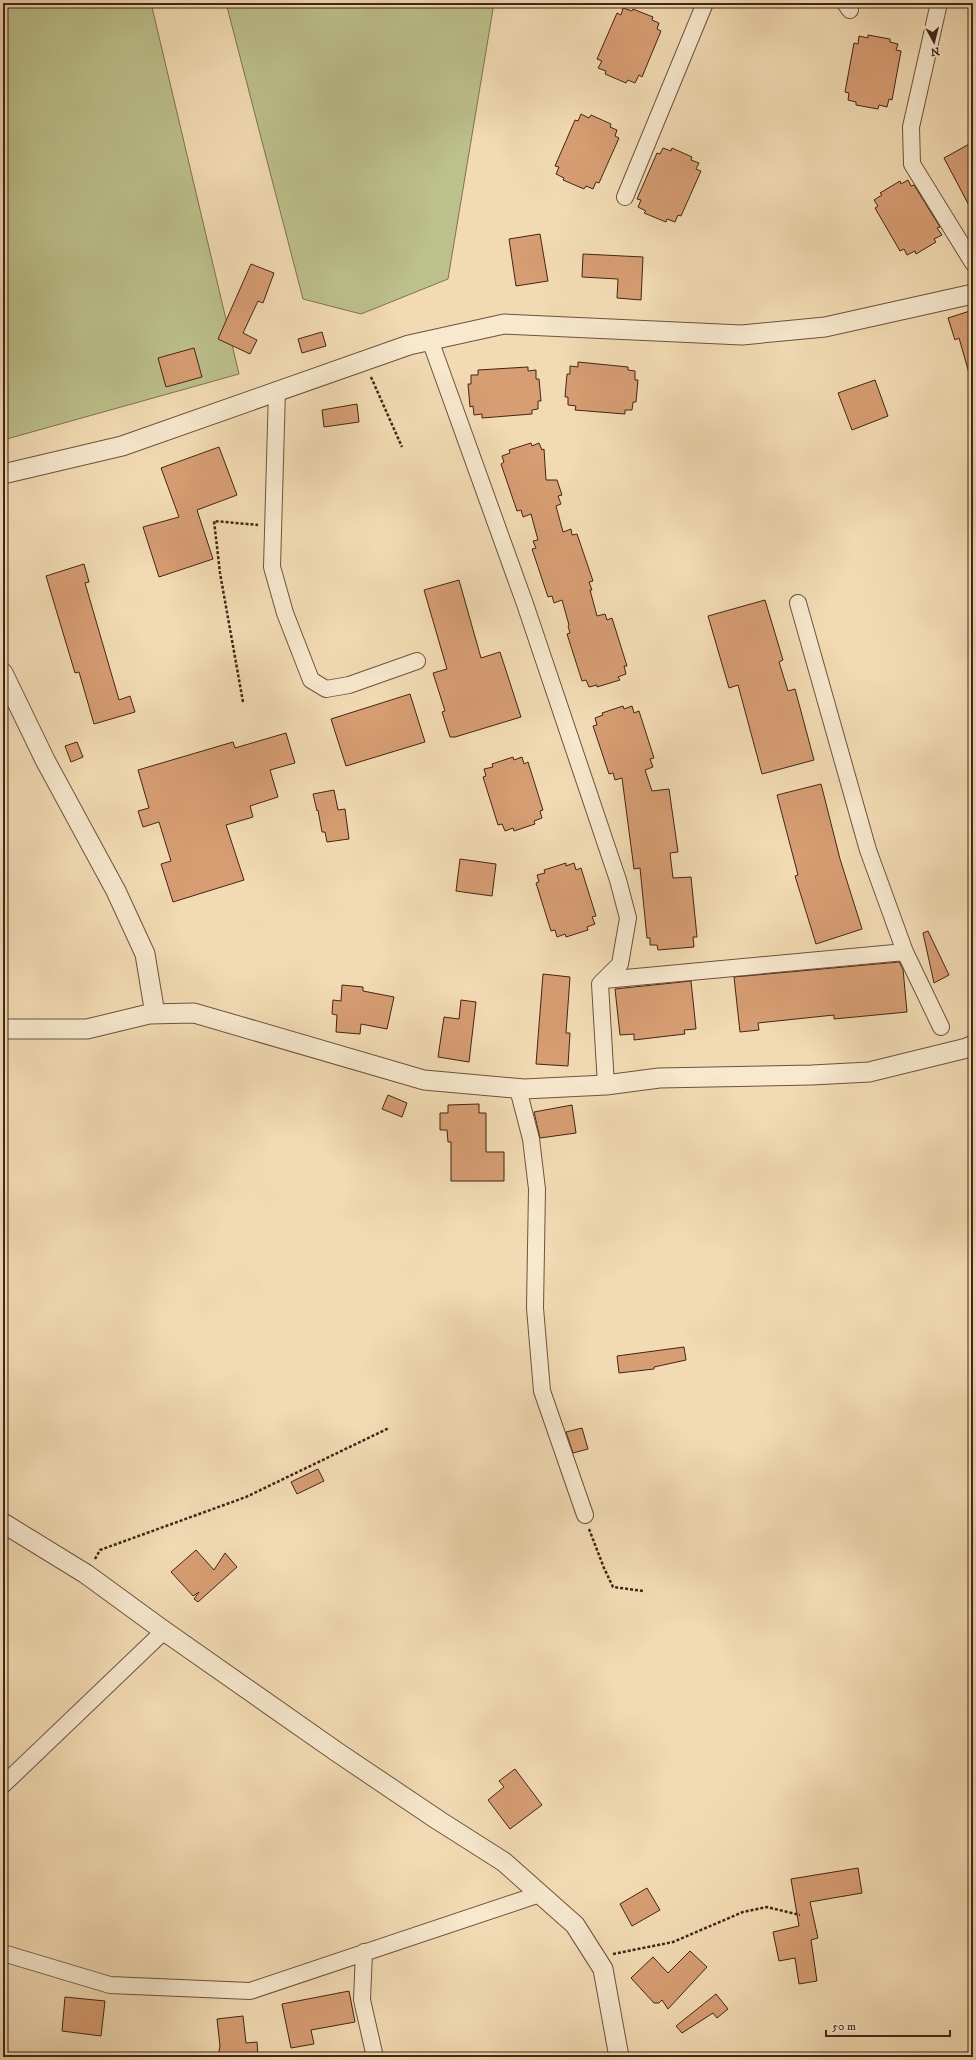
<svg xmlns="http://www.w3.org/2000/svg" width="976" height="2060" viewBox="0 0 976 2060" font-family="'IM FELL DW Pica',serif">
  <style>
    .green { fill: #bcc08b; stroke: #7f7251 }
    .building { fill: #d79d73; stroke: #422517 }
    .lines { fill: none; stroke-linecap: round; stroke-linejoin: round }
    .minor-casing { stroke: #6e523e; stroke-width: 18 }
    .tertiary-casing { stroke: #6e523e; stroke-width: 21 }
    .path { stroke: #422517; stroke-width: 2.5; stroke-dasharray: 3 2; stroke-linecap: butt }
    .minor { stroke: #f7e8ce; stroke-width: 16 }
    .tertiary { stroke: #f7e8ce; stroke-width: 19 }
  </style>
  <rect width="100%" height="100%" fill="#f2dbb3"/>
  <filter id="stains"><feTurbulence type="fractalNoise" baseFrequency=".005" numOctaves="4"/><feColorMatrix values="0 0 0 0 .2 0 0 0 0 .09 0 0 0 0 .02 0 0 0 .5 -.17"/></filter>
  <radialGradient id="worn" r=".72"><stop offset=".6" stop-color="#630" stop-opacity="0"/><stop offset="1" stop-color="#630" stop-opacity=".3"/></radialGradient>
  <path class="green" d="M3,3h148l88,371 -236,66z
    M226,3h268l-46,276 -87,35 -58,-15z"/>
  <path class="building" d="M623,8l9,3 1,-2 20,8 -1,3 7,3 -2,6 4,2 -19,46 -3,-2 -4,8 -7,-3 -2,3 -21,-9 1,-3 -8,-3 4,-7 -5,-2 20,-46 4,2z
    M868,35l22,4v3l8,2 -2,6 5,1 -9,49 -3,-1 -2,8 -8,-2 -1,4 -22,-4v-3l-8,-2 1,-7 -4,-1 9,-49 4,1 1,-8 9,2z
    M581,114l8,4 2,-3 20,9 -1,3 7,3 -2,6 4,2 -20,45 -3,-1 -3,7 -7,-3 -2,3 -21,-9 1,-2 -8,-4 3,-7 -4,-1 20,-46 3,1z
    M973,142v71l-29,-55z
    M663,148l8,3 1,-3 20,9 -1,3 8,3 -3,6 5,2 -20,45 -3,-1 -3,7 -8,-3 -1,3 -22,-9 2,-2 -8,-4 3,-7 -4,-1 20,-46 3,1z
    M908,180l3,6 3,-1 26,42 -3,1 5,7 -8,4 2,3 -20,12 -1,-3 -8,4 -3,-6 -4,2 -25,-43 3,-2 -4,-6 8,-5 -2,-2 20,-12 1,3z
    M540,234l8,47 -32,5 -7,-47z
    M583,254l60,3 -2,43 -24,-2 1,-19 -36,-2z
    M251,264l23,9 -11,30 -5,-2 -15,32 14,7 -7,14 -32,-15z
    M973,310v63h-4l-10,-35 -4,2 -7,-22z
    M322,332l4,14 -24,7 -4,-14z
    M194,348l8,29 -36,10 -8,-29z
    M578,362l50,5v3l7,1v9h3l-2,22h-3l-1,8h-7v4l-50,-4 1,-4 -8,-1v-8h-3l2,-23h3v-8l8,1z
    M528,367v4l8,-1v9h3l2,22h-3v8l-6,1v4l-50,4v-4l-8,1 -1,-9 -3,1 -2,-23h3v-9h7v-5z
    M875,380l13,36 -36,14 -14,-37z
    M357,404l2,18 -35,5 -2,-17z
    M531,443l1,3 7,-3 3,7 2,-1 2,31h11l5,15 -4,1 3,8 -5,2 7,26 8,-3 1,6 5,-1 16,47 -4,1 3,8h-2l7,26 8,-2 2,6 5,-2 15,48h-3l2,8 -8,3 2,3 -23,7v-2l-8,2 -3,-7 -4,1 -15,-47 3,-1 -2,-7 1,-1 -7,-25 -8,3 -2,-7 -4,1 -16,-48 4,-1 -3,-7 5,-1 -7,-26 -8,3 -2,-7 -4,1 -16,-47 3,-2 -2,-6 8,-3 -1,-3z
    M219,447l18,48 -40,15 16,49 -54,18 -16,-50 36,-10 -18,-49z
    M84,564l5,18 -4,1 34,117 11,-4 5,16 -41,12 -15,-52 -4,1 -29,-97z
    M459,580l22,78 19,-6 21,65 -66,20h-5l-8,-25 3,-1 -12,-38 14,-4 -23,-79z
    M765,600l18,60 -4,2 9,29 7,-2 19,71 -52,14 -24,-89 -9,3 -21,-72z
    M410,694l15,48 -79,24 -15,-47z
    M623,706l1,3 8,-3 2,7 5,-2 15,47 -4,1 3,8 -8,3 7,21 17,-2 9,63 -8,1 3,25 18,-1 6,60h-4l1,10 -36,3 -1,-5h-7v-7h-3l-7,-70 -6,1 -12,-91 -7,2 -2,-7 -4,1 -16,-48 4,-1 -2,-7 8,-3 -1,-2z
    M286,733l9,30 -25,7 8,27 -28,9 3,11 -27,8 18,55 -71,22 -12,-38 10,-3 -12,-39 -16,5 -5,-16 11,-3 -11,-38 95,-28 2,6z
    M77,742l6,15 -12,5 -6,-16z
    M513,757l1,3 8,-3 2,7 4,-2 15,48 -3,1 2,7 -8,3 1,3 -21,7 -1,-3 -8,3 -3,-7 -4,1 -15,-48 3,-1 -2,-7 9,-2 -1,-3z
    M821,784l19,75 22,70 -46,15 -21,-68 3,-1 -21,-80z
    M334,790l4,20 7,-1 4,30 -22,3 -2,-10h-3l-4,-22 -1,1 -4,-17z
    M460,859l36,5 -4,32 -36,-5z
    M566,863v3l8,-3 2,7 5,-2 15,48 -4,1 3,7 -8,3 1,3 -22,7 -1,-3 -8,3 -2,-7 -4,1 -15,-48 3,-1 -2,-7 8,-2 -1,-3z
    M928,931l21,44 -15,8 -11,-50z
    M899,962l4,7 4,43 -73,7v-4l-76,8 1,7 -19,2 -6,-55z
    M543,974l27,3 -4,56h4l-2,33 -32,-2z
    M691,981l5,48 -12,1 1,4 -51,6v-6l-14,1 -5,-46z
    M342,985l21,2v4l31,6 -7,32 -26,-5 -1,10 -24,-2 1,-17 -5,-1 1,-14 8,1z
    M461,1000l15,2 -7,60 -31,-5 6,-40 15,2z
    M388,1095l19,8 -5,14 -20,-8z
    M479,1104v9h7v39h18v29h-53v-39h-3l-1,-12h-7v-17h8v-8z
    M572,1105l4,28 -36,5 -6,-26z
    M684,1347l2,13 -32,7v2l-35,4 -2,-17z
    M582,1428l6,21 -15,4 -7,-21z
    M318,1469l6,12 -27,13 -6,-12z
    M196,1550l18,20 11,-17 12,14 -39,35 -4,-3 5,-7 -6,4 -22,-24z
    M515,1769l27,36 -32,24 -22,-29 16,-13 -5,-6z
    M858,1868l4,25 -52,9 8,36 -7,2 6,41 -18,3 -4,-26 -16,3 -6,-29 26,-6 -8,-47z
    M647,1888l13,22 -28,16 -12,-22z
    M690,1951l17,16 -39,42 -6,-9 -3,3h-5l-23,-25 22,-21 15,16z
    M349,1991l6,31 -44,8 3,14 -23,4 -9,-44z
    M716,1994l12,15 -11,9 -4,-5 -31,20 -6,-7z
    M65,1997l40,4 -4,35 -39,-5z
    M243,2016l3,27 11,-1 1,15h-40l2,-11 -3,-27z"/>
  <g class="lines">
    <g class="minor-casing">
      <path id="minor" d="M845,3l5,7
        M939,3l-28,124 1,37 61,99
        M625,197l80,-194
        M430,340l95,264 93,276 10,38 -8,46 -20,20 6,101
        M277,390l-5,177 13,46 26,67 15,9 23,-4 68,-24
        M798,603l70,247 37,102 36,75
        M604,980l301,-28
        M518,1089l13,50 6,50 -2,119 7,83 43,124
        M3,1785l161,-154
        M364,1952l-2,48 13,57
        M3,1953l107,32 140,6 290,-97"/>
    </g>
    <g class="tertiary-casing">
      <path id="tertiary" d="M3,474l119,-28 287,-101 95,-21 238,11 83,-8 148,-33
        M3,673l42,87 71,131 29,63 10,60
        M3,1029h84l62,-15 45,-1 230,67 100,9 82,-4 53,-7 153,-3 57,-3 98,-24 6,-3
        M3,1523l83,51 74,54 177,124 101,68 66,42 71,63 28,44 16,88"/>
    </g>
    <path class="path" d="M371,377l31,70
      M243,702l-23,-129 -6,-52 44,4
      M589,1529l15,39 9,19 30,4
      M95,1559l5,-9 146,-53 143,-69
      M613,1954l60,-12 70,-30 24,-5 33,8"/>
    <use href="#minor" class="minor"/>
    <use href="#tertiary" class="tertiary"/>
  </g>
  <rect width="976" height="2060" fill="none" stroke="#f2dbb3" stroke-width="16"/>
  <rect x="4" y="4" width="968" height="2052" fill="none" stroke="#422517" stroke-width="2"/>
  <rect x="8" y="8" width="960" height="2044" fill="none" stroke="#422517"/>
  <g transform="translate(934 42) rotate(173)" stroke="#f7e8ce" stroke-width="3" paint-order="stroke">
  <path d="M0-3L7 15L0 10L-7 15Z" fill="#422517"/>
  <text y="-6" font-size="11" font-weight="bold" text-anchor="middle" fill="#422517">N</text>
  </g>
  <path d="M826 2030v6h124v-6" fill="none" stroke="#422517" stroke-width="2"/>
  <text x="832" y="2030" font-size="12" fill="#422517" stroke="#f7e8ce" stroke-width="3" paint-order="stroke">50 m</text>
  <rect width="100%" height="100%" filter="url(#stains)"/>
  <rect width="100%" height="100%" fill="url(#worn)"/>
</svg>
